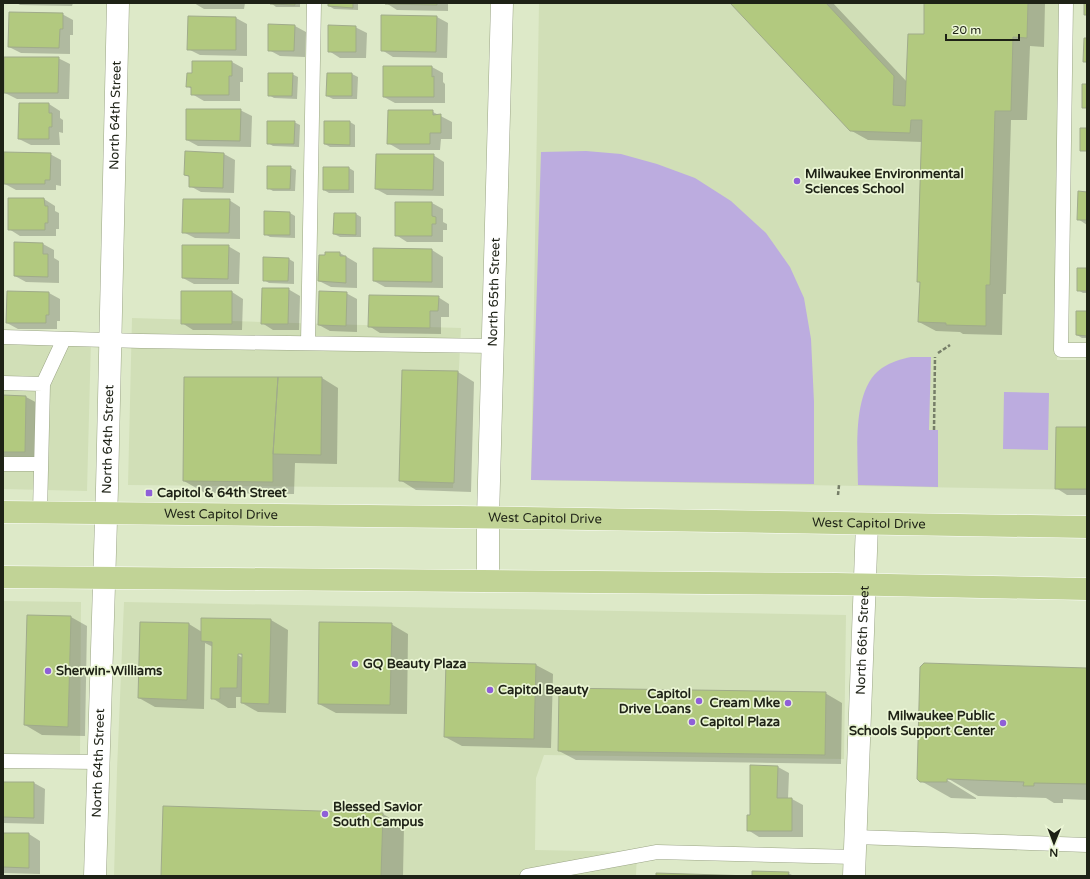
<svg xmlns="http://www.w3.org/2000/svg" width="1090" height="879" viewBox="0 0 1090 879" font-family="'Varela Round',sans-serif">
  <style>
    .built { fill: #d1dfb7 }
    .green { fill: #bcacdf }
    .shadow { fill: #0003; fill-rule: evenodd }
    .building { fill: #b2c97f; stroke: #a0ab8b }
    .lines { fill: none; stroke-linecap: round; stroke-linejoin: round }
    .service-casing { stroke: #9ba586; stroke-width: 15 }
    .minor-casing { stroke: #9ba586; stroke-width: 23 }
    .primary-casing { stroke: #fff; stroke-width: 23 }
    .path { stroke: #767e68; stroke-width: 2.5; stroke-dasharray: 4 2; stroke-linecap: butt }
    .service { stroke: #fff; stroke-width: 14 }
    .minor { stroke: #fff; stroke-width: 22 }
    .primary { stroke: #c1d396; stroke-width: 22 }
    .poi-dot { fill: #8f5fd8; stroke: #ebf6d5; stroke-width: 1.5 }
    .labels { text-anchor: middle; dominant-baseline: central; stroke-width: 3.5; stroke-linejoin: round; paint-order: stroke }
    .street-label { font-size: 13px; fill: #1e2216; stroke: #ebf6d5 }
    .poi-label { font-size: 13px; font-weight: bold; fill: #1e2216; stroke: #ebf6d5; text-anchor: start }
  </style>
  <rect width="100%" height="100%" fill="#dde9c8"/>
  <path class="built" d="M539,3h521l-3,357h30v130l-556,-10z
    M132,318l329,10 -8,160 -325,-3z
    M3,337l88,2 -4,152 -84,-2z
    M3,601l78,1 -1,153 -77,-1z
    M124,602l722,13 -2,144 -300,-4 -8,23 -1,72 102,2 -1,24h-522l3,-106z"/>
  <path class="green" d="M586,151l35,3 36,10 38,14 36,23 35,32 24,34 14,31 7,41 3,63v82l-283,-4 10,-328z
    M911,357h20l-2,73h9v57l-80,-2c0,-33 -7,-96 24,-117 9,-6 19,-9 29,-11z
    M1004,392l45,1 -1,57 -45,-1z"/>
  <path class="shadow" d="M17,3h56l-1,3 -52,-1z
    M194,3h51l-1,6h-40z
    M271,3h29v4h-24z
    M329,3h29v7l-24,-1 -5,-3z
    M386,3h62v8l-51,-1z
    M731,3h102l74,79 18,-47v-32h120l-1,44 -14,-1 -3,74h-16l-5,174h-3l-1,41 -39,-1 -3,-2 -24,-1 -17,-9 1,-39 -2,-2 4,-139 -54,-2 -18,-10z
    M62,14l11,6v15h-3v19l-49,-1 -12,-6z
    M189,17l47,1 11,6v32l-47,-1 -12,-6z
    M437,17l11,6 -1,35 -54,-1 -11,-7z
    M295,26l11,6 -1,25 -25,-1 -11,-6z
    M355,27l12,6 -1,25h-26l-11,-7z
    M58,58l12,6 -1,35h-52l-12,-6z
    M193,62h39l11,6v14h-3v19h-36l-12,-7v-5l-5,-3 6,-12z
    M432,67l11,6v9l2,2v19h-50l-11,-6z
    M292,74l6,3 -1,22 -23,-1 -5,-3z
    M328,74h24l6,3 -1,22h-24l-6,-3z
    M49,104l11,7v7l3,2v13l-4,-1 1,13h-29l-12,-6z
    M240,110l12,6 -1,31 -53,-1 -11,-6z
    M433,112l19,10v17h-11l-1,11h-40l-12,-7z
    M294,122l6,3 -1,22 -26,-1 -5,-3z
    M325,122h25l5,3v22h-25l-5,-3z
    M50,154l11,6v26l-5,-1v5h-40l-11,-6z
    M224,154l11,6 -1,33 -33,-1 -11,-6v-9l-5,-2z
    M433,155l11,7v34l-57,-1 -11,-6z
    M290,167l6,3 -1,21h-22l-5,-3z
    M349,168l5,3v22h-25l-5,-3z
    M1087,193v32l-9,-6z
    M44,199l11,7v5l4,2v16h-3v7h-36l-11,-7z
    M229,200l11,7v32l-45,-1 -12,-6z
    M432,203l11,6v13l4,2v6h-4v12h-36l-11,-7z
    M290,213l5,3v22l-25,-1 -5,-3z
    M356,214l5,3v20h-21l-6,-3z
    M43,244l11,6v8l5,3v22l-33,-1 -11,-6z
    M228,246l12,7 -1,31h-45l-11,-6z
    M432,250l11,7v31l-58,-1 -11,-6z
    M340,253l17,10v25l-26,-1 -12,-6z
    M289,259l5,3v22l-25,-1 -5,-3z
    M1087,269v24h-4l-5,-3z
    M288,289l12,7 -1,34h-26l-11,-7z
    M8,292l41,1 11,6v22h-3v8h-39l-11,-6z
    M232,292l11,7 -1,31h-49l-11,-7z
    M346,293l11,6v33l-27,-1 -11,-6z
    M438,297l11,7v13h-8v17l-61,-1 -11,-7z
    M1087,312v26h-5l-5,-3z
    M458,372l16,10 -3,110 -55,-2 -16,-10z
    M322,378l16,10 -1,76 -42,-1 -1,31 -89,-1 -21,-12z
    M3,396l23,1 17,9 -1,55 -39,-1z
    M1087,428v67h-20l-11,-7z
    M71,617l16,9 -2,110 -43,-1 -17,-10z
    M271,620l17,10 -2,83 -28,-1 -16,-9v-6h-6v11h-8l-16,-10 1,-51 -8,-4 -1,66 -49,-2 -16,-9 2,-75 48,1 13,8zM235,651l8,5v2l-9,-5z
    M391,624l17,10 -1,80 -71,-1 -17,-9z
    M447,663l89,2 17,9 -2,74 -89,-2 -17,-9z
    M1087,669v131l-24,-1v4h-9l-8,-5 -68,-2 -31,-18v2l29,18v1l-25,-1 -30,-17z
    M825,693l17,10 -1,61 -265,-4 -17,-9z
    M778,767l11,6 -1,26h4l11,6v32h-44l-11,-7 3,-14z
    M3,783h31l11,6 -1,35 -41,-1z
    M383,814l21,12 -1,50h-242z
    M3,834h26l11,7v33l-37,-1z
    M788,873l6,3h-41z"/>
  <path class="building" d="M270,3h25v2l-25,-1z
    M328,3h25v5l-25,-2z
    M385,3h52v2l-52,-1z
    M730,3h96l68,73 -1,29 12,1 3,-72h16v-31h104l-1,35 -14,-1 -2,74h-16l-5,174h-4v41l-40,-1v-2l-28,-1 2,-40h-3l5,-162h-11l-1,13 -60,-2z
    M1084,3h3v12h-3z
    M9,12l54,1v16h-3l-1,19 -51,-1z
    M381,15l56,1 -1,36 -55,-1z
    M188,16l48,1v33h-49z
    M268,24l27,1 -1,26h-26z
    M328,25l28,1v26h-28z
    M1084,38h3v24h-4z
    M4,57h55l-1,36h-54z
    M192,61h40v15h-3v19h-38v-8h-5l1,-14h5z
    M383,66h49v11l2,-1v21h-51z
    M268,73h25l-1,23h-24z
    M327,73h25v23h-26z
    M1082,84h5v24h-5z
    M19,103h30v10h3v14h-3v12h-31z
    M186,109h55l-1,32 -54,-1z
    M388,110h45v5l8,-1v19h-11v11h-43z
    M267,121h28l-1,23h-27z
    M324,121h26v24l-26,-1z
    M1080,128h7v23h-7z
    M185,151l39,2 -1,35 -34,-1v-11l-5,-1z
    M4,152l47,1 -1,27h-5v4h-41z
    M376,154h58l-1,36 -58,-1z
    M267,166h24l-1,23h-23z
    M323,167h26v23h-26z
    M1078,191l9,1v28h-10z
    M8,198h36l1,8h3v17h-3v7h-37z
    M183,199h47l-1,34h-47z
    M395,202h37v14l4,1v7h-4v12h-37z
    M264,211l26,1v23h-26z
    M334,213h22v22l-23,-1z
    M14,242l29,1v11h5v23l-34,-1z
    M182,245h47l-1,34 -46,-1z
    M373,248l59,1v33l-59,-1z
    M325,252h15v4h6v27l-28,-2 1,-26h6z
    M263,257l26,1 -1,23h-25z
    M1077,268h10v23h-10z
    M262,288h27l-1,36h-27z
    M7,291l42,1v23h-3v8h-40z
    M181,291h51v33h-51z
    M319,291l28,1 -1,34 -28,-1z
    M369,295l70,1 -1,15h-8v17l-62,-1z
    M1076,311h11v25l-11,-1z
    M402,370l56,1 -4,112 -55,-2z
    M184,377h94l-5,77v28l-90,-1z
    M278,377h44l-1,78 -48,-1z
    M3,395l23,1 -1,56h-22z
    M1056,427h31v62h-32z
    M27,615l44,1 -3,111 -44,-2z
    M201,618l70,1 -2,85 -28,-1 1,-49h-4l-1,34h-17v11h-9l1,-57 -11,-1z
    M140,622l49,1 -2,77 -49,-2z
    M319,622l73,1 -2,82 -72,-1z
    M446,662l90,2 -2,75 -90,-2z
    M924,663l163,5v116l-53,-1v3h-11l1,-4 -77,-3v3h-27l-3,-3 3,-112z
    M559,688l267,4 -1,63 -267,-4z
    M750,765l28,1 -1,32h15v33h-45v-16h3z
    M3,782h31v36l-31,-1z
    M163,806l220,7 -2,63h-220z
    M3,833h26v35l-26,-1z
    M752,871l37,1 -1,4h-132v-3l96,3z"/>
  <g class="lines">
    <g class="service-casing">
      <path id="service" d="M1066,3l-5,347h26
        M3,337l138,4 352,5
        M308,343l6,-340
        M3,383l40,1 -3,129
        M43,384l21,-45
        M3,464h38
        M3,761l96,1
        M855,837l232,8
        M527,876l130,-24 198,5"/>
    </g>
    <g class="minor-casing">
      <g id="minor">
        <path id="s1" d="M488,580v-62l14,-515"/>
        <path id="s2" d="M95,876l12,-388 11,-485"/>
        <path id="s3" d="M854,876l13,-352"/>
      </g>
    </g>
    <g class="primary-casing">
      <g id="primary">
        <path id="s4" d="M3,512l455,5 629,10"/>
        <path d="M3,577l833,7 251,5"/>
      </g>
    </g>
    <path class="path" d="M938,353l12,-8
      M934,430l1,-73
      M838,495l1,-10"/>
    <use href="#service" class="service"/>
    <use href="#minor" class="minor"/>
    <use href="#primary" class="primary"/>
  </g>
  <g class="poi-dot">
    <circle cx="797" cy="181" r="4"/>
    <rect x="145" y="489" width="8" height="8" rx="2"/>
    <circle cx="355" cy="664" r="4"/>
    <circle cx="48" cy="671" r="4"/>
    <circle cx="490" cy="690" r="4"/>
    <circle cx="699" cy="701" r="4"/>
    <circle cx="788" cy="703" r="4"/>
    <circle cx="692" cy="722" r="4"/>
    <circle cx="1003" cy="723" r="4"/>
    <circle cx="325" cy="814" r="4"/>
  </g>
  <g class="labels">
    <g class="street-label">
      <text stroke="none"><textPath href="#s2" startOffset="761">North 64th Street</textPath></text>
      <text stroke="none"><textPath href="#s1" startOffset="288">North 65th Street</textPath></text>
      <text stroke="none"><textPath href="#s2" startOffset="437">North 64th Street</textPath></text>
      <text stroke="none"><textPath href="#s4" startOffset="218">West Capitol Drive</textPath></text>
      <text stroke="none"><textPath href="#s4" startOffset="542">West Capitol Drive</textPath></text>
      <text stroke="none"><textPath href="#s4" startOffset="866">West Capitol Drive</textPath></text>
      <text stroke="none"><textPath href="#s3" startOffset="236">North 66th Street</textPath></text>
      <text stroke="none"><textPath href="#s2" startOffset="113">North 64th Street</textPath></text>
    </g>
    <g class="poi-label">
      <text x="805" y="174">Milwaukee Environmental<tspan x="805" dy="15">Sciences School</tspan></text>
      <text x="157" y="493">Capitol &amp; 64th Street</text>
      <text x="363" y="664">GQ Beauty Plaza</text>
      <text x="56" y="671">Sherwin-Williams</text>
      <text x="498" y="690">Capitol Beauty</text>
      <text x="691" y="694" text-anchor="end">Capitol<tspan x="691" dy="15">Drive Loans</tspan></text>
      <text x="780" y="703" text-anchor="end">Cream Mke</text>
      <text x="995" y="716" text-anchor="end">Milwaukee Public<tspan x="995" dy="15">Schools Support Center</tspan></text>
      <text x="700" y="722">Capitol Plaza</text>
      <text x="333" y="807">Blessed Savior<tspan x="333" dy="15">South Campus</tspan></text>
    </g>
  </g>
  <rect width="1090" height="879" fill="none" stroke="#1e2216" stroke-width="8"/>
  <g transform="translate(1054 843) rotate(181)" stroke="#ebf6d5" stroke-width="3" paint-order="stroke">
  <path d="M0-3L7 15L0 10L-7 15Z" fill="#1e2216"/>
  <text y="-6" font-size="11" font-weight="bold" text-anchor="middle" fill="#1e2216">N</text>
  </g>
  <path d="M946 34v6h73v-6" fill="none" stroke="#1e2216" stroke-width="2"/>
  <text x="952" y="34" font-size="12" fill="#1e2216" stroke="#ebf6d5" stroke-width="3" paint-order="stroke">20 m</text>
</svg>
